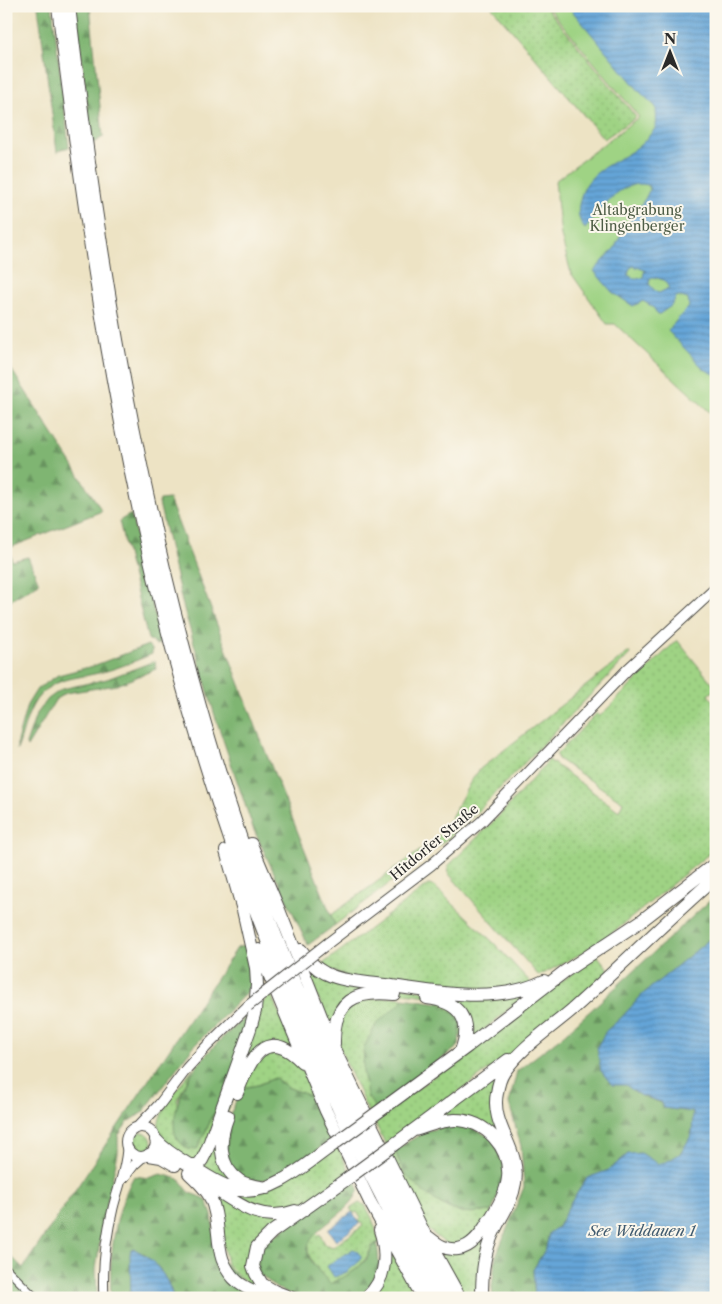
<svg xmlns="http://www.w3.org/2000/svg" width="722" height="1304" viewBox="0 0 722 1304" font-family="'Libre Caslon Text',serif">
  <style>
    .grass { fill: url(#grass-dots); stroke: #657f58 }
    .forest { fill: url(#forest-firs); stroke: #55704e }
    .park { fill: #9fd384; stroke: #657f58 }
    .water { fill: url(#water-rules); stroke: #486882; fill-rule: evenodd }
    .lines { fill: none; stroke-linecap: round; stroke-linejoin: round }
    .minor-casing { stroke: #484742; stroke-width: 9 }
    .tertiary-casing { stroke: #484742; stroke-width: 11 }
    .secondary-casing { stroke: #484742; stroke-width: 12 }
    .motorway-casing { stroke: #484742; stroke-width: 14 }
    .minor { stroke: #fff; stroke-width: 7 }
    .tertiary { stroke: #fff; stroke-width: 9 }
    .secondary { stroke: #fff; stroke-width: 10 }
    .motorway { stroke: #fff; stroke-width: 12 }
    .secondary-bridge-casing { stroke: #484742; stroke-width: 12; stroke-linecap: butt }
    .motorway-bridge-casing { stroke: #484742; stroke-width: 14; stroke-linecap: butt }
    .secondary-bridge { stroke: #fff; stroke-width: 10 }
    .motorway-bridge { stroke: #fff; stroke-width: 12 }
    .labels { text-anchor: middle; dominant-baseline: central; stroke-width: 4; stroke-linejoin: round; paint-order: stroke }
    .park-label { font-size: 14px; fill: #4e5d46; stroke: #fbf7ec }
    .street-label { font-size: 14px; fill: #2b2b2b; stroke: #fbf7ec }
    .water-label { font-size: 15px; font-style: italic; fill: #425c70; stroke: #fbf7ec }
  </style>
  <defs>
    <pattern id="grass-dots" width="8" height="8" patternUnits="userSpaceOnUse" patternTransform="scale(1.25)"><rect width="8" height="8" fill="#9fd384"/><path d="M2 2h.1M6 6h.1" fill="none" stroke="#89b572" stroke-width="1.8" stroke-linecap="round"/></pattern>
    <pattern id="forest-firs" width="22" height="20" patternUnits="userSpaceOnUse" patternTransform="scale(1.25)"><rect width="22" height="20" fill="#7fb572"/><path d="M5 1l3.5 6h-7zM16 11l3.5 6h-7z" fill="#68935e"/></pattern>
    <pattern id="water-rules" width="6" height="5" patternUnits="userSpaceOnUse" patternTransform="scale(1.25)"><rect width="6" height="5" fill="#65a5d8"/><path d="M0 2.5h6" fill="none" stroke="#5387af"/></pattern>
  </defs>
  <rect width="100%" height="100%" fill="#fbf7ec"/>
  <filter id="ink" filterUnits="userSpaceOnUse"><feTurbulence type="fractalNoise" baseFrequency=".02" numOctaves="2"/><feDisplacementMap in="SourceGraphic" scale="10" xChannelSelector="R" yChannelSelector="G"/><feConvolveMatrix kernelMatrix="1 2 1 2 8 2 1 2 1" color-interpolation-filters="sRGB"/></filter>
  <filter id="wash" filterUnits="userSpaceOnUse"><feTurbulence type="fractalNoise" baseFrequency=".0096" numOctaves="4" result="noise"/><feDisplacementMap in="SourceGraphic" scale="20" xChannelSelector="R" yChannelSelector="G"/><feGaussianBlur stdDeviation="1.12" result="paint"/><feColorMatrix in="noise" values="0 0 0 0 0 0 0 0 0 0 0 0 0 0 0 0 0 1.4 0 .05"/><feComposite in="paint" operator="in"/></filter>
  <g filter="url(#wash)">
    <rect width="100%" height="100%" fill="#ede3c4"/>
    <path class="grass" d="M491,6h54l91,111 -32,22z
      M677,640l39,48 -8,7 8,8v145l-96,79 -36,25 -45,24 -90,-102 -1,-8 55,-54 46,-52 70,51 4,-9 -65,-43 -2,-4 41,-42 3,3z
      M629,652l1,2 -152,157 -32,29 -111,85 -5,-9 106,-77 13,-18 22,-40 9,-12z
      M428,885l6,1 58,55 40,43 -44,8 -131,-13 -37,-13z
      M597,955l13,16 -78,67 -146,107 -12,-24z
      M305,968l151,29 79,-9 -69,56 -30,-47 -49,-6 -28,3 -27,36z
      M271,995l24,53 -24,-4 -39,54 -8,23 16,67 -38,-18 57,-164z
      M391,997l12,1 -27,111 -7,5 -29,-65 -2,-6 1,-22 16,-20z
      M272,1050l25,9 20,40 -30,-12 -12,-9 -17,7 -17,3 9,-22z
      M194,1067l-17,33v39l11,10h9l30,-62 -26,72 -7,4c-8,-6 -27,-15 -32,-22 -16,-20 20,-58 32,-74z
      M503,1067c-3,10 -9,18 -10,29 -3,29 22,52 21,81 -1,19 -13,34 -21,50 -10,23 -14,45 -14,71h-15l-28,-50c9,2 17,6 26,3 15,-3 25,-19 32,-31 17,-28 27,-62 0,-87 -7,-6 -14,-11 -23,-14 -15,-6 -28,3 -40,2z
      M130 1143a11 11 0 1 1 22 0a11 11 0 1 1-22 0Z
      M337,1146l13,27 -46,31 -18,7 -28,-1 -41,-25 28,9z
      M395,1150c2,5 3,11 6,15 10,16 37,42 56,46 12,3 23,1 35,0l-14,23 -28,13 -23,-18 -38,-75z
      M213,1193l73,24 -29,20 2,3 3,48 -14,-3 -21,-21z
      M359,1203l6,2 7,13 8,25 -8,3c-9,23 -21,27 -42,39 -11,-15 -35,-36 -14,-52l2,2 2,-1 5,10 8,3 30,-21 -4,-6 2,-2 -4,-6 -3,1 -4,-4z
      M387,1244l30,54h-46z"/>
    <path class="forest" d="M38,6h14l17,141 -7,2 -5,3z
      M75,6h15l13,131 -11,7z
      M6,361l96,150 -93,37 3,13 16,-4 11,26 -33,20z
      M169,499l97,254 69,172 -27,20 -55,-117 -38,-112 -33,-114 -23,-99 1,-3z
      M131,514l30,129 -5,2 -8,-6 -29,-118z
      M148,645l4,4v5c-19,8 -38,16 -58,20 -18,4 -39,5 -53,20 -14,14 -17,38 -24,56v-9l10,-36 10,-16 21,-14 35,-9z
      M155,661l1,8 -39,16 -51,8 -10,6 -29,48 -1,-3 10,-29 12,-16 14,-10 45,-10z
      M716,895v39l-73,60 -22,24 -15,13 20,54 13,10 23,8 1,5 30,4c-1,7 1,17 -2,23 -4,13 -18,30 -33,29 -10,-1 -21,-7 -30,-10l-19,16 -22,8 -17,26 -12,23 -9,6 -3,15 -13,22 2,28h-42l-1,-12 4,-30 28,-69 -3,-41 -12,-43 8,-32 48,-37z
      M246,945l4,44 -57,58 -50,65 -16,11 -9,13v17l-15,68 -7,48 1,29h-91v-47l17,17 214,-320z
      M403,998l36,5 22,16 -2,27 -83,63 -9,-13 -4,-26 1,-23 13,-24 25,-21z
      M253,1010l-22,68 -34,71h-9c-4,-3 -9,-7 -11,-11 -4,-7 -3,-15 -2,-22 7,-46 45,-76 78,-106z
      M275,1078l12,9 30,12 17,39c-22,15 -69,60 -96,35 -4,-4 -8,-10 -12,-15l5,-45 10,-25 17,-3z
      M463,1123l30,16 13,33 -14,39c-12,1 -23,3 -35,0 -16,-4 -44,-26 -53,-39 -4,-6 -6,-15 -9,-22l31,-19z
      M161,1174l18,5 11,14 16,6 6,16 4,39 41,44h-84c-5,-25 -21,-36 -42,-48v48h-20c-2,-41 3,-86 23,-122l15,2z
      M354,1179l5,9c-6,28 -61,43 -50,69 4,9 15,19 21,27 12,-6 25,-12 34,-22 6,-6 6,-14 13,-20l3,30 -20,26h-60l-24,-10 -17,-15 -1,-22 5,-7z"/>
    <path class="park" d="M547,6h169v412l-101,-94h-8l-36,-51 -10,-37 -6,-55 84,-64z"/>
    <path class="water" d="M568,6h148v369l-12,-6 -36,-38 13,-16 8,-8 -1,-8 -11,-3 -6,10 -13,9 -5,-8 -10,-6 -10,5 -21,-14 -18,-21 20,-22 7,-14 15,-24 9,-12 5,-10 -2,-4c-28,-7 -48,26 -63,44 -7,-9 -8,-17 -5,-29 8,-37 49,-38 69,-64 2,-3 6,-6 7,-10 1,-5 0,-13 0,-19l-16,-15zM634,266l13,5 -3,1 -1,6 -8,1 -7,-4 2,-7zM653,277l11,3 5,8 -10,5 -3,-1 -7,-8 1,-6z
      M716,934v364h-181l-2,-28 13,-22 3,-15 9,-6 12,-23 17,-26 22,-8 19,-16 13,-1 17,11 10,-3 13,-8 11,-19 1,-22 -30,-4 -2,-6 -22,-7 -13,-10h-14l-11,-14 -4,-24 9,-16 15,-13 22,-24z
      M352,1212l8,11 -24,18 -8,-11z
      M134,1249c19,8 35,29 39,49h-42l-1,-44 1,-4z
      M353,1249l3,1 5,6v4l-14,12 -13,5 -7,-11z"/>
  </g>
  <g filter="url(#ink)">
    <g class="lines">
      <g class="minor-casing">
        <path id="minor" d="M6,1268l30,30"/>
      </g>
      <g class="tertiary-casing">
        <path id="tertiary" d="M124,1178l10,-13 9,-8
          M104,1298c-2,-30 2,-61 9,-90 5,-20 13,-39 14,-60"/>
      </g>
      <g class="secondary-casing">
        <path id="secondary" d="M328,943l103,-78 51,-44 146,-152 88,-81
          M126 1142a15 15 0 1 1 30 0a15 15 0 1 1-30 0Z
          M137,1128l22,-23 28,-37 20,-22 41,-40"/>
      </g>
      <g class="motorway-casing">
        <path id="motorway" d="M58,6c27,219 59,437 116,650 60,223 148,441 262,642
          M69,6c33,283 81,562 172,833 53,159 125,312 207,459
          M251,844l28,66 55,139 91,186 35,63
          M259,950l67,161 44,91 53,96
          M301,950c7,9 13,18 24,23 18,9 40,9 60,12 52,7 109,20 159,-4
          M427,998c32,4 46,21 34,53
          M334,1044c-1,-44 21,-54 60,-50
          M237,1093c13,-34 28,-68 65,-31
          M385,1107l83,-61 96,-74 77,-51 75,-58
          M228,1116c-9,23 -11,50 12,65 8,5 18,5 27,7
          M414,1130c14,-4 27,-10 41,-10 30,0 56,27 53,58 -2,16 -11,31 -20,44 -7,12 -16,25 -30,27 -13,2 -22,-6 -31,-13
          M156,1140c12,14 28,21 43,31 13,8 27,17 42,19 31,6 69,-29 93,-46
          M396,1143l112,-83
          M149,1155l12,2 14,8
          M190,1165h8l4,-5 5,-10 43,-121 5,-18 2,-26 -1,-17 -13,-58 -17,-59
          M189,1173c8,8 17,15 22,26 13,30 -1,60 28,84 9,7 22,11 32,15
          M209,1185c28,18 51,39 86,26
          M292,1298l-18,-7 -12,-7 -6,-10 -3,-8 4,-19 15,-15 79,-56
          M366,1298c20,-18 22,-43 14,-68
          M482,1298c0,-21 1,-40 9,-60 7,-18 21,-34 24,-55 6,-34 -25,-57 -18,-90 1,-7 3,-15 7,-21 18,-26 47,-44 70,-64 48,-43 93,-88 142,-131"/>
      </g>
      <use href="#minor" class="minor"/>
      <use href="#tertiary" class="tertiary"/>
      <use href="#secondary" class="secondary"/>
      <use href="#motorway" class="motorway"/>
      <g class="secondary-bridge-casing">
        <path id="secondary-bridge" d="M248,1006l80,-63"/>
      </g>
      <g class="motorway-bridge-casing">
        <path id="motorway-bridge" d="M334,1144l51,-37
          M351,1176l45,-33"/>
      </g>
      <use href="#secondary-bridge" class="secondary-bridge"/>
      <use href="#motorway-bridge" class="motorway-bridge"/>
    </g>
  </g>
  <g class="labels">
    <g class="park-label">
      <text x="637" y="210">Altabgrabung<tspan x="637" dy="16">Klingenberger</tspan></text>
    </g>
    <g class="street-label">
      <text transform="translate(434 842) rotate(-40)">Hitdorfer Straße</text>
    </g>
    <g class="water-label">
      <text x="642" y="1230">See Widdauen 1</text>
    </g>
  </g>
  <rect width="722" height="1304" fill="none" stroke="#fbf7ec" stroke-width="25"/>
  <g transform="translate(670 52)" stroke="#fbf7ec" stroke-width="4" paint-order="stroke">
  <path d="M0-4L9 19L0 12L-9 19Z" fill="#2b2b2b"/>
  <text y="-8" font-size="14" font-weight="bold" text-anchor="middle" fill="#2b2b2b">N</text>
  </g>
</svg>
